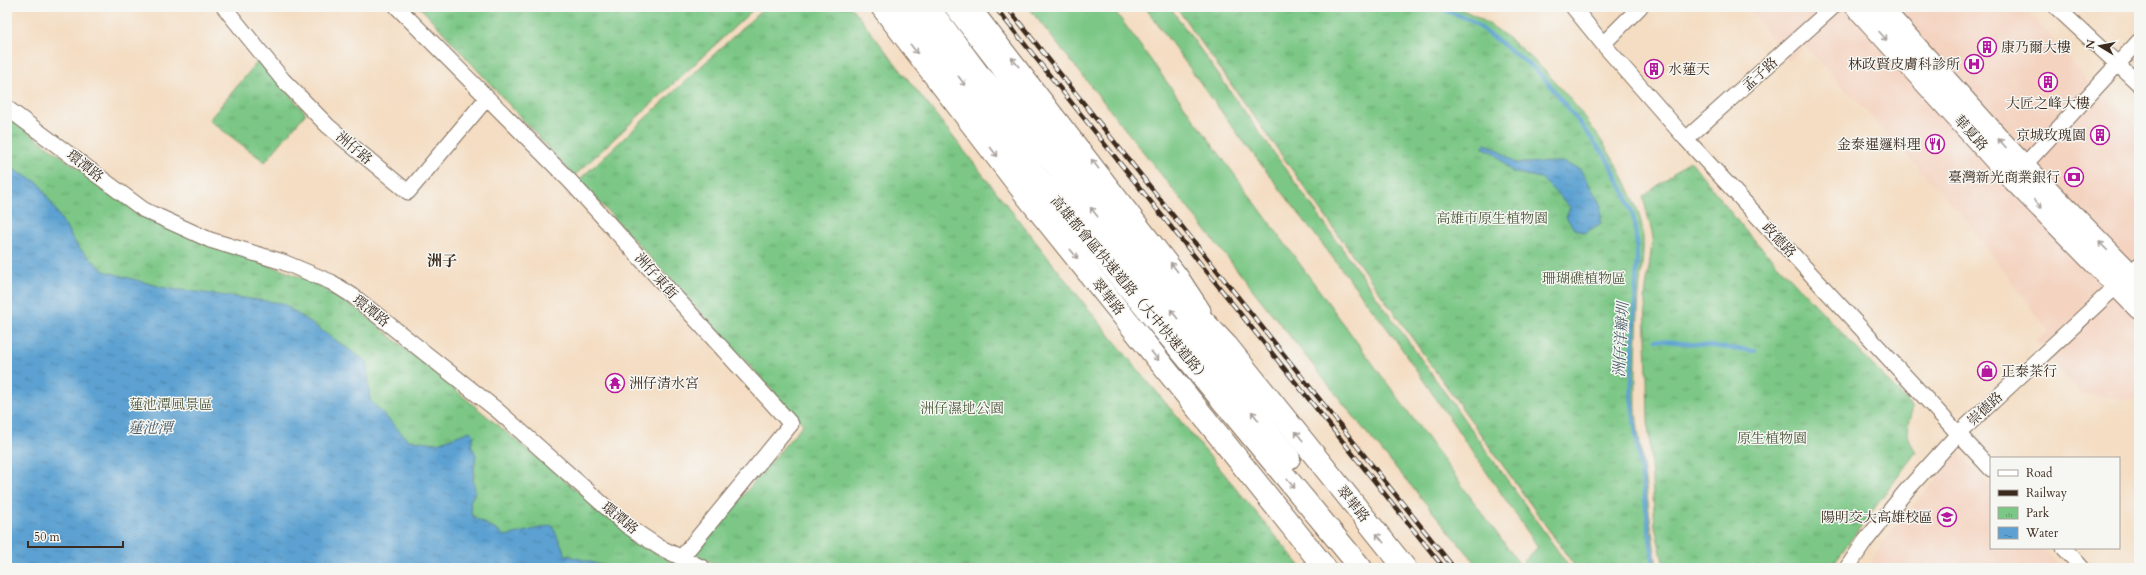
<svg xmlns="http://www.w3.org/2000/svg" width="2146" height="575" viewBox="0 0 2146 575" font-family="Cardo,'Noto Serif TC',serif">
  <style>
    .built { fill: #f4d3c0 }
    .green { fill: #7bc786; stroke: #5b7852 }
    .park { fill: url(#park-tufts); stroke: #5b7852 }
    .water { fill: url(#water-ripples); stroke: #4c6678 }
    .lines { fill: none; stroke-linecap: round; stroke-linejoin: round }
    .stream { stroke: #5ca1d1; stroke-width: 4 }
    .street-casing { stroke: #7c6957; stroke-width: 17 }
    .secondary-casing { stroke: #7c6957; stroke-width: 24 }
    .primary-casing { stroke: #7c6957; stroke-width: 24 }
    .highway-casing { stroke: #7c6957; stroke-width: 24 }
    .street { stroke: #fff; stroke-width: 15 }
    .secondary { stroke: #fff; stroke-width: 22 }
    .primary { stroke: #fff; stroke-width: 22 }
    .highway { stroke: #fff; stroke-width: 22 }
    .rail-casing { stroke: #3b2a1e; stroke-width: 4.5 }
    .rail { stroke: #f6f6f2; stroke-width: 3; stroke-dasharray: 9; stroke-linecap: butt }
    .oneway { stroke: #a79f9a }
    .labels { text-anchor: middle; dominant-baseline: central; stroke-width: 3; stroke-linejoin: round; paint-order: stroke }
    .poi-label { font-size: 14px; fill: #3b2a1e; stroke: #f6f6f2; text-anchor: end }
    .street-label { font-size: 14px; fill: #3b2a1e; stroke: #f6f6f2 }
    .park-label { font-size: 14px; fill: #4e593d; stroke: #f6f6f2 }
    .neighbourhood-label { font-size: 15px; font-weight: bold; fill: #3b2a1e; stroke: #f6f6f2 }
    .water-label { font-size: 15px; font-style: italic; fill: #485a66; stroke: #f6f6f2 }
  </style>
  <defs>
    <pattern id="park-tufts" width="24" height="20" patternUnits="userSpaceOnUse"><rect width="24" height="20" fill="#7bc786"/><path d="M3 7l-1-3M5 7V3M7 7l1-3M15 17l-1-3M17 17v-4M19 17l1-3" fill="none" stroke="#66a26d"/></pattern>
    <pattern id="water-ripples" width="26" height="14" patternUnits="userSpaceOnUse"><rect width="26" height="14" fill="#5ca1d1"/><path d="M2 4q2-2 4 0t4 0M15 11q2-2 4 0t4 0" fill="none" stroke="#4d83a9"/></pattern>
  </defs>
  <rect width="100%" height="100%" fill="#f6f6f2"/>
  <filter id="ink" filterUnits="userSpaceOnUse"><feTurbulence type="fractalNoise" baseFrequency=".025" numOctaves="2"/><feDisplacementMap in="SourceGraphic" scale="8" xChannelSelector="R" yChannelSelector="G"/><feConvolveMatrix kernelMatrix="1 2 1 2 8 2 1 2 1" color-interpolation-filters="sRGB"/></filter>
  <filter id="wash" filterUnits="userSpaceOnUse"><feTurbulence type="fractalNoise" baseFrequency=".012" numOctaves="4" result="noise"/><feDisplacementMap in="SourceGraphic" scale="16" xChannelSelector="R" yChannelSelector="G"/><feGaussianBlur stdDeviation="0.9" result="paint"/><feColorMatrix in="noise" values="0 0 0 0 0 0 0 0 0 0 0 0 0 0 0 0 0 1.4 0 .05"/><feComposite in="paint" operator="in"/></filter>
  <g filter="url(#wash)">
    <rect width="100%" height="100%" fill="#f4ddc2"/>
    <path class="built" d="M1748,7h277l61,72 53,50v272l-58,-7 -45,-53 13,-9 -85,-115 -159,-171 -16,15z
      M1957,451l34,37v60h53l18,20h-194l13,-23z"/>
    <path class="green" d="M1028,7h84l408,558 18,-18 -145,-211 -153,-199 -95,-130h25l400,561h-90l-110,-131z"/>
    <path class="park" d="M420,7h336l-182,169z
      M765,7h86l247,314 204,247h-574l-35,-13 110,-131 -224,-244z
      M1176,7h279c71,24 168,143 186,215 5,23 0,48 -2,71 -2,38 -4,78 -3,115 1,20 5,39 7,58 5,34 9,68 14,102h-81z
      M259,60l47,53 -41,49 -56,-42z
      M7,117l118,85 125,56 61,23 49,30 286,237 26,14 15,6h-680z
      M1690,160l53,68 170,180c-7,19 -8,27 3,44l-86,116h-165l-2,-6 -8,-35 -7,-108 -3,-122 8,-60 -10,-40z"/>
    <path class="water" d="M1485,144l11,4 19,15 47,-1 18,7 21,36v18l-16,10 -11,-4 -8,-12 4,-10 -29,-29 -29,-6 -17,-19 -13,-6z
      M7,166l32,17 39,64 26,24 61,17 117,15 85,59 3,38 38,40 30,3 32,-12 4,4 -3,10 5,10 -3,23 2,14 -5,10 2,14 34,20 46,-11 14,30 45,13h-604z"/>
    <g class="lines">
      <path class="stream" d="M1436,7l33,12 66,50 14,15 57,73 20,38 9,28 2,34 -6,140 23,171
        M1656,340l99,11"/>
    </g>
  </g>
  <g filter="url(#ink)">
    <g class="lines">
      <g class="street-casing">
        <path id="street" d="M224,7l59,73 45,46 80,66 79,-94
          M397,7l173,174 221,243 -110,134
          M973,7l207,268 23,35
          M1573,7l30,37 83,95 305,330
          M2056,7l83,77
          M1603,44l37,-37
          M7,108l137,102 66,30 73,22 48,20 22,14 144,114 129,115 33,22 44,21
          M1686,139l147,-132
          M2017,173l122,-132
          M2064,548l18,20
          M1847,568l19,-28 40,-49 52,-57 181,-169"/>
      </g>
      <g class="secondary-casing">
        <path id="secondary" d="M1857,7l155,171 127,130
          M1880,7l135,150 124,126"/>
      </g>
      <g class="primary-casing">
        <path id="primary" d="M882,7l144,188 299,373
          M956,7l218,283 53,56 178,222"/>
      </g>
      <g class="highway-casing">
        <path id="highway" d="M903,7l140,177 318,384
          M928,7l51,68 31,32 279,351"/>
      </g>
      <use href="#street" class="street"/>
      <use href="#secondary" class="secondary"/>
      <use href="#primary" class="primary"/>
      <use href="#highway" class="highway"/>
      <g class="rail-casing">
        <path id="rail" d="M995,7l449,561
          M1007,7l447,561"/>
      </g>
      <use href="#rail" class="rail"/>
    </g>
    <defs><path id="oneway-shaft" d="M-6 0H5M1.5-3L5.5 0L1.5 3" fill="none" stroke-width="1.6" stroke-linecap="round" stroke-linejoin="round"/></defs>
    <g class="oneway">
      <use href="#oneway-shaft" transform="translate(1883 36) rotate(48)"/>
      <use href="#oneway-shaft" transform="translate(914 49) rotate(52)"/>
      <use href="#oneway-shaft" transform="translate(1015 62) rotate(-128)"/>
      <use href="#oneway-shaft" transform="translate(962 81) rotate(52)"/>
      <use href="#oneway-shaft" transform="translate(2002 143) rotate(-132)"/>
      <use href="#oneway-shaft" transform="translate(994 152) rotate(52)"/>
      <use href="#oneway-shaft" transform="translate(1095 164) rotate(-128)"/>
      <use href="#oneway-shaft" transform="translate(2038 204) rotate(46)"/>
      <use href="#oneway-shaft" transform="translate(1094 212) rotate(-128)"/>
      <use href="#oneway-shaft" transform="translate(2103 246) rotate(-134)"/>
      <use href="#oneway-shaft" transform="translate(1074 254) rotate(51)"/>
      <use href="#oneway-shaft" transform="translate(1174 267) rotate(-128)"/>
      <use href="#oneway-shaft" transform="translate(1174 314) rotate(-128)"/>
      <use href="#oneway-shaft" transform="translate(1155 356) rotate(51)"/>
      <use href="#oneway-shaft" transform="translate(1255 416) rotate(-128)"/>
      <use href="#oneway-shaft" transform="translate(1299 436) rotate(-129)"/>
      <use href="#oneway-shaft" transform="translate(1291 484) rotate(50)"/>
      <use href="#oneway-shaft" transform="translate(1380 538) rotate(-129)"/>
    </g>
  </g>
  <defs>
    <g id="building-ring" transform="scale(1)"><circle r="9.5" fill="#f6f6f2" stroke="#b5179e" stroke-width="1.5"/><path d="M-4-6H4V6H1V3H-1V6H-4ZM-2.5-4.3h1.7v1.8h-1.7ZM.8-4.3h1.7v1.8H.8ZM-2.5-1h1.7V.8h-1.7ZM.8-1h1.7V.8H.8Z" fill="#b5179e"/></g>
    <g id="hospital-ring" transform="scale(1)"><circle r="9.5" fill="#f6f6f2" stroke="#b5179e" stroke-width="1.5"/><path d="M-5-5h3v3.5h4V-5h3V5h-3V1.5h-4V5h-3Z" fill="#b5179e"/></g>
    <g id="restaurant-ring" transform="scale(1)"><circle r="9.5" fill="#f6f6f2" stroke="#b5179e" stroke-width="1.5"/><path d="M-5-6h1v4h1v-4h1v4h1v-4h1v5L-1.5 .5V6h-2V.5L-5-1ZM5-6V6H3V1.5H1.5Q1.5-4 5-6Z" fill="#b5179e"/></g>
    <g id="bank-ring" transform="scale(1)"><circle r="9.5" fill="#f6f6f2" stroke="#b5179e" stroke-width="1.5"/><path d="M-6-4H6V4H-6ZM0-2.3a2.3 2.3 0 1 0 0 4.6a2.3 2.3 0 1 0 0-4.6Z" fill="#b5179e"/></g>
    <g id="shop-ring" transform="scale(1)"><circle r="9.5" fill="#f6f6f2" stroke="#b5179e" stroke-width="1.5"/><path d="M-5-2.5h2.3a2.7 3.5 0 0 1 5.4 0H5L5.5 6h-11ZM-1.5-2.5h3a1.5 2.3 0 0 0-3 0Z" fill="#b5179e"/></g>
    <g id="temple-ring" transform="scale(1)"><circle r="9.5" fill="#f6f6f2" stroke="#b5179e" stroke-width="1.5"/><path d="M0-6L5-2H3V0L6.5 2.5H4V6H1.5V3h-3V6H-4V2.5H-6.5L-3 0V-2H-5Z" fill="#b5179e"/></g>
    <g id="university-ring" transform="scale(1)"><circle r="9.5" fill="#f6f6f2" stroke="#b5179e" stroke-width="1.5"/><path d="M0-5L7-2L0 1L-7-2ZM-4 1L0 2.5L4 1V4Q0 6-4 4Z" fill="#b5179e"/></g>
  </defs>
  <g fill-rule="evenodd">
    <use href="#building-ring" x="1987" y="47"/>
    <use href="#hospital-ring" x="1974" y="64"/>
    <use href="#building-ring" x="1654" y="69"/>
    <use href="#building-ring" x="2048" y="82"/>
    <use href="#building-ring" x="2100" y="135"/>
    <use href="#restaurant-ring" x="1935" y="144"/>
    <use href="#bank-ring" x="2074" y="177"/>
    <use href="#shop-ring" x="1987" y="371"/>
    <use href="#temple-ring" x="615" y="383"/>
    <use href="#university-ring" x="1947" y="517"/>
  </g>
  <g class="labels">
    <g class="poi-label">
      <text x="2001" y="47" text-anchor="start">康乃爾大樓</text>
      <text x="1960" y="64">林政賢皮膚科診所</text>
      <text x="1668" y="69" text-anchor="start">水蓮天</text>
      <text x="2048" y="103" text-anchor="middle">大匠之峰大樓</text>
      <text x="2086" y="135">京城玫瑰園</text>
      <text x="1921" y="144">金泰暹邏料理</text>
      <text x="2060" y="177">臺灣新光商業銀行</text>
      <text x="2001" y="371" text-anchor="start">正泰茶行</text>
      <text x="629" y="383" text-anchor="start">洲仔清水宮</text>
      <text x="1933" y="517">陽明交大高雄校區</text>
    </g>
    <g class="street-label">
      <text transform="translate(1760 74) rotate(-42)">孟子路</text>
      <text transform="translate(1971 133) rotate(48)">華夏路</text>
      <text transform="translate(354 148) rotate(40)">洲仔路</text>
      <text transform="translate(85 166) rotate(38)">環潭路</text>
      <text transform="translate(1779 240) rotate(47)">政德路</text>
      <text transform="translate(656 276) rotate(48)">洲仔東街</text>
      <text transform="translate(1130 289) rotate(50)">高雄都會區快速道路（大中快速道路）</text>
      <text transform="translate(1108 297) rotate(51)">翠華路</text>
      <text transform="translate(371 311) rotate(38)">環潭路</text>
      <text transform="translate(1985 409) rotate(-43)">崇德路</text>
      <text transform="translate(1353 504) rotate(51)">翠華路</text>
      <text transform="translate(620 518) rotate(39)">環潭路</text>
    </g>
    <g class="park-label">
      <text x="1492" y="218">高雄市原生植物園</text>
      <text x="1584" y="278">珊瑚礁植物區</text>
      <text x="171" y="404">蓮池潭風景區</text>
      <text x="962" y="408">洲仔濕地公園</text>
      <text x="1772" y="438">原生植物園</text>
    </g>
    <g class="neighbourhood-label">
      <text x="442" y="261">洲子</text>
    </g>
    <g class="water-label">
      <text transform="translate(1621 340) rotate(-87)">洲仔洋瓣圳</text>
      <text x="150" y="428">蓮池潭</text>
    </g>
  </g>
  <rect width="2146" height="575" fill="none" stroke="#f6f6f2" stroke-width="24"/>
  <rect x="1990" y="457" width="130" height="92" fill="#f6f6f2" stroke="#aba49d"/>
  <rect x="1998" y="470" width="20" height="6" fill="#ffffff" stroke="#aba49d"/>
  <text x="2026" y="477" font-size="12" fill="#3b2a1e">Road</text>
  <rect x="1998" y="490" width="20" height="6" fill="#3b2a1e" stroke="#aba49d"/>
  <text x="2026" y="497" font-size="12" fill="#3b2a1e">Railway</text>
  <rect x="1998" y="507" width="20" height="12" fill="url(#park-tufts)" stroke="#aba49d"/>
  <text x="2026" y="517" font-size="12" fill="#3b2a1e">Park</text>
  <rect x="1998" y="527" width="20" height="12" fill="url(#water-ripples)" stroke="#aba49d"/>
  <text x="2026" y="537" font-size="12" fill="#3b2a1e">Water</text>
  <g transform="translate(2100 46) rotate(280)" stroke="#f6f6f2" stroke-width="3" paint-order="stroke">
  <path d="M0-3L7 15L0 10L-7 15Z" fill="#3b2a1e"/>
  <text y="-6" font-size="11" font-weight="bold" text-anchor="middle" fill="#3b2a1e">N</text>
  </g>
  <path d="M28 541v6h95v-6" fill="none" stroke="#3b2a1e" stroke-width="2"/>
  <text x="34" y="541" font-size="12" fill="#3b2a1e" stroke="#f6f6f2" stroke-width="3" paint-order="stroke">50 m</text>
</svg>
